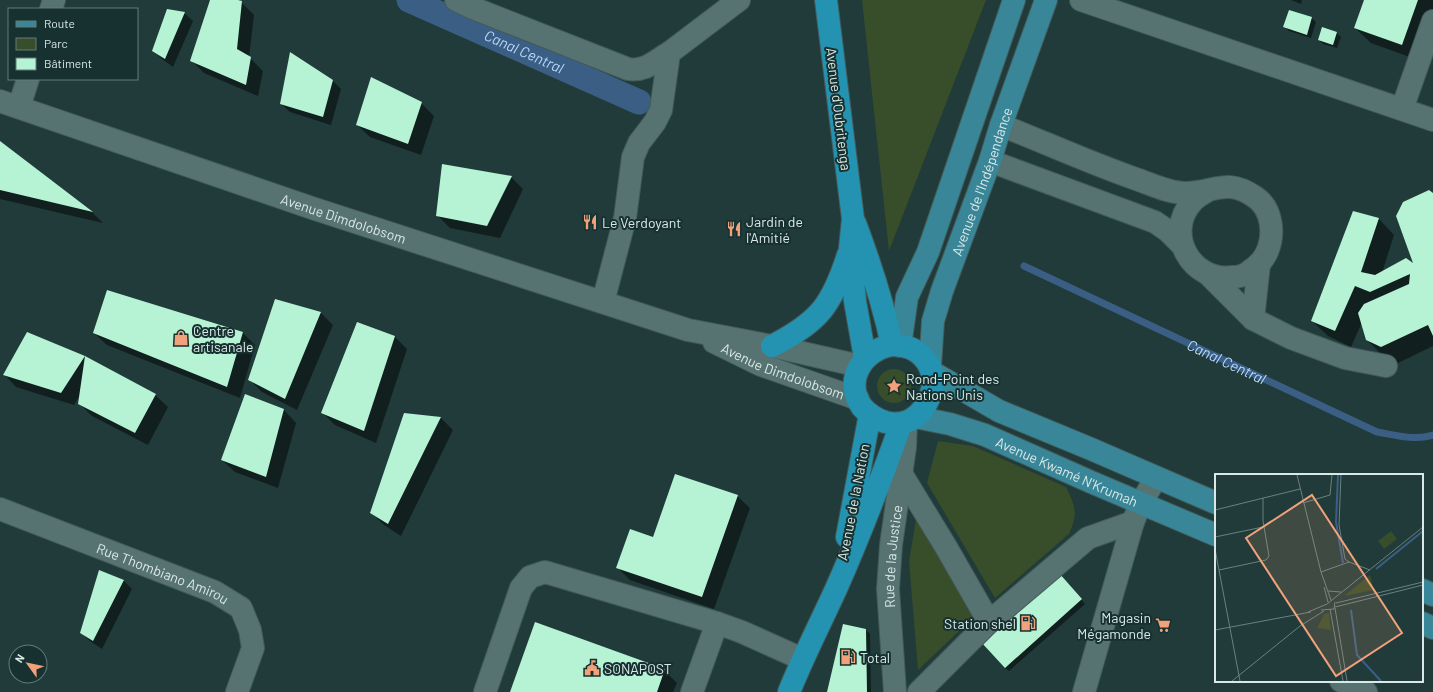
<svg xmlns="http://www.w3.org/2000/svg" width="1433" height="692" viewBox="0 0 1433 692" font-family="Barlow,sans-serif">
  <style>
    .green { fill: #384d29 }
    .shadow { fill: #0007 }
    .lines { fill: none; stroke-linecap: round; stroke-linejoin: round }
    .stream { stroke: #3b5f84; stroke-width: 7 }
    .canal { stroke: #3b5f84; stroke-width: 25 }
    .building { fill: #b6f2d4 }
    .minor-casing { stroke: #425a59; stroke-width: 24 }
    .major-casing { stroke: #425a59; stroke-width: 24 }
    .highway-casing { stroke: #425a59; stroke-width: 24 }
    .minor { stroke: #577371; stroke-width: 22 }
    .major { stroke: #388697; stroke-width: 22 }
    .highway { stroke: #2493b1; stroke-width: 22 }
    .labels { text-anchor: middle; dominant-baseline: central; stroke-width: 4; stroke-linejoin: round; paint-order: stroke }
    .street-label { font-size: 14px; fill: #dae9e8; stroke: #16312f }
    .poi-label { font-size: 14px; fill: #dae9e8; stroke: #16312f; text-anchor: start }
    .water-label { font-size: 15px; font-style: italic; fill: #b5d7fb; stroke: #16312f }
    .inset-river { fill: none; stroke: #3b5f84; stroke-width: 2 }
    .inset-road { fill: none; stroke: #6a8180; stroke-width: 1 }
    .view { fill: #f1a27b; fill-opacity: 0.15; stroke: #f1a27b; stroke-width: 2 }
    .inset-edge { fill: none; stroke: #dae9e8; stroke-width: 2 }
  </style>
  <rect width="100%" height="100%" fill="#203b3a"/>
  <path class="green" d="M862,0h124l-97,251z
    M877 386a17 17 0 1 1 34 0a17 17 0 1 1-34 0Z
    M938,441l35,5 93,41c10,20 12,27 3,47l-74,64 -68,-115z
    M917,514l60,100 -59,56 -9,-109z"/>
  <path class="shadow" d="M211,0h24l6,2 13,13 -5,42 14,14 -5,25 -54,-23 -12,-12z
    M1291,0h11l-1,4z
    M1365,0h68v18l-15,42 -47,-17 -16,-15z
    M184,13l9,8 -20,46 -11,-8 -9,-8z
    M1312,18l4,4 -5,16 -22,-7 -4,-4z
    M1336,33l5,4 -4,11 -14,-4 -4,-4z
    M290,53l43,28 8,8 -10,36 -41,-13 -9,-8z
    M421,103l13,13 -13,39 -51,-18 -13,-12z
    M0,142l92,70 11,11 -103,-24z
    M511,177l12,12 -23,49 -50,-10 -12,-12z
    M1433,195v151l-35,17 -15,-7 -16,-16 -5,-18 -11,25 -23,-11 -16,-15 67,-102 15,16 -12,38 34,-7z
    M108,292l135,41 12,12 -15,53 -133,-53 -13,-12z
    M276,300l45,13 12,12 -36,85 -35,-18 -12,-12z
    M28,333l56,24 71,38 13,12 -20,38 -56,-29 -13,-13 1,-8 -6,10 -58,-18 -12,-13z
    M395,337l12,12 -31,94 -41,-18 -12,-12z
    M284,410l12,13 -18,65 -43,-16 -13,-12z
    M404,414l37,4 12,12 -52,106 -17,-11 -13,-13z
    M737,496l13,12 -36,101 -84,-29 -12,-12 36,-29z
    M99,571l25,10 8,8 -30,60 -12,-8 -9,-8z
    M1063,578l22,26 -76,67 -4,-3z
    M866,630l4,4 1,58h-43z
    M664,670l13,13 -4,9h-162z"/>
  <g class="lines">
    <path class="stream" id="s1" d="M1024,266l353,166c18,3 38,9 56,3"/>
    <path class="canal" id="s2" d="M409,0l230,102"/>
  </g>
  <path class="building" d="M210,0h28l4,1 -5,48 14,8 -5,28 -56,-24z
    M1364,0h54l-16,45 -48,-17z
    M167,9l18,3 -20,47 -13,-8z
    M1289,10l23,7 -5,18 -24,-8z
    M1322,27l15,5 -4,13 -15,-5z
    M290,52l43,28 -10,37 -43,-13z
    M371,77l51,25 -14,42 -52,-19z
    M0,141l93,71 -93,-22z
    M442,164l70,12 -25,50 -51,-10z
    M1429,190l4,3v143l-5,-11 -47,22 -15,-7 -8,-27 6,-9 45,-20 1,-10 -40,18 -15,-6 -20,45 -24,-10 42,-110 26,7 -18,54 14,3 31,-17 7,5 -17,-47 7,-14z
    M107,290l136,42 -16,55 -134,-54z
    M275,299l46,13 -36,87 -37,-19z
    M357,322l38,14 -31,95 -43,-18z
    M27,332l58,24 -24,37 -58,-18z
    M85,356l71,38 -21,39 -57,-29z
    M245,394l39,15 -18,68 -45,-17z
    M404,413l37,4 -53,107 -18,-11z
    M675,474l63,21 -36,102 -86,-29 14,-39 23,8z
    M99,570l25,10 -31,61 -13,-8z
    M1059,573l23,26 -77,69 -24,-26z
    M535,622l130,47 -8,23h-147z
    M843,624l23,5 1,63h-40z"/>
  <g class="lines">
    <g class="minor-casing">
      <g id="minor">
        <path d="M456,0l17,8 155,61c17,3 27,-8 41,-16"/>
        <path d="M1081,0l352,120"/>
        <path d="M51,9l3,-9"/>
        <path id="s3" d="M0,101l312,107 376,122 84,16 88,20"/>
        <path d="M19,107l9,-28"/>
        <path d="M1402,109l31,-88"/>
        <path d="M1001,125c45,18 89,38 135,54 15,5 32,14 49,14 30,0 41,-16 70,4 18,12 20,39 11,57 -4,8 -10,13 -16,17 -5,4 -12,6 -17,6 -42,6 -69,-44 -41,-75 4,-5 10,-8 15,-11"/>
        <path d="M990,161l165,61 13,9 14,14"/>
        <path d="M1210,276l43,43 38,19 54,20 41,8"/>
        <path d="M603,302l22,-84 8,-61 6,-14 16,-21 6,-12 8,-57 70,-53"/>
        <path d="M1253,319l6,-55"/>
        <path id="s4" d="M714,342l47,23 97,34"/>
        <path d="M902,475l44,72 43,75"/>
        <path id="s5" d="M0,509l215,83 26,16 9,22 3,18 -16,44"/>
        <path d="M1341,681l25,11"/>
        <path d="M485,692l36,-104 9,-11 15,-5 172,51 25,9 60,27"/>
        <path d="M692,692l25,-69"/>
        <path id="s6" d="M895,692l-7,-103 3,-44 14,-98 1,-25"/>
        <path d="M919,692l70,-70 99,-84 45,-16"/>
        <path d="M1084,692l49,-170 8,-19 15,-25"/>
      </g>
    </g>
    <g class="major-casing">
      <g id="major">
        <path d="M900,346l7,-49 21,-45 86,-252"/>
        <path id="s7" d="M930,366l3,-45 9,-30 48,-130 11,-36 45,-125"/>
        <path d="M932,372l67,39 92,38 125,54"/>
        <path id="s8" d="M915,417l35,7 35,11 106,47 125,53"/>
        <path d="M1422,590l11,5"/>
        <path d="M1422,623l11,5"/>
      </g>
    </g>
    <g class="highway-casing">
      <path id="highway" d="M826,0l27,219 -3,29 5,53 10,57
        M855,223c15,40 28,80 37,122
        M892,345c6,0 12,1 18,3 19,8 28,29 20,48 -8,20 -23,32 -45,26 -9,-3 -17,-8 -23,-15 -19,-27 1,-57 30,-62z
        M772,346c47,-24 60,-41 76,-91
        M847,537l23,-123
        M789,692c14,-35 31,-68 47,-103 24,-54 45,-109 65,-165"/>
    </g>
    <use href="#minor" class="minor"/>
    <use href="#major" class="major"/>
    <use href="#highway" class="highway"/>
  </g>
  <defs>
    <g id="restaurant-bare" transform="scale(1.2)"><path d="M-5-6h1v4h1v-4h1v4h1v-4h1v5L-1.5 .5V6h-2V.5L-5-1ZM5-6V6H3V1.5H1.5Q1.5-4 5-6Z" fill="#f1a27b" stroke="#16312f" stroke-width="2.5" paint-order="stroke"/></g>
    <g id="shop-bare" transform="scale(1.2)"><path d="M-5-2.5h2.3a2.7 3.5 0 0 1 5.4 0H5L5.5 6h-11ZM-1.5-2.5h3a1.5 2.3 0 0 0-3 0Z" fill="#f1a27b" stroke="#16312f" stroke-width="2.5" paint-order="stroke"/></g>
    <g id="sight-bare" transform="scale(1.2)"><path d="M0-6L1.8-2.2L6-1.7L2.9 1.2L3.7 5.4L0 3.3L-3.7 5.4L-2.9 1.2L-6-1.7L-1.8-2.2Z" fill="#f1a27b" stroke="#16312f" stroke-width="2.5" paint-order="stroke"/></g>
    <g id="fuel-bare" transform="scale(1.2)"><path d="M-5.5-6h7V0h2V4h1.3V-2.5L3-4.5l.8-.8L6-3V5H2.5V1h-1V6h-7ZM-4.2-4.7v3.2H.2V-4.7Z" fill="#f1a27b" stroke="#16312f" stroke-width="2.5" paint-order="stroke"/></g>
    <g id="supermarket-bare" transform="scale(1.2)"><path d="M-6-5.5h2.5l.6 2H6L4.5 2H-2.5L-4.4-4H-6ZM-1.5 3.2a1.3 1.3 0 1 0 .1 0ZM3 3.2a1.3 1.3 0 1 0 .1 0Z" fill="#f1a27b" stroke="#16312f" stroke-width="2.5" paint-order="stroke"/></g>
    <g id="civic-bare" transform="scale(1.2)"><path d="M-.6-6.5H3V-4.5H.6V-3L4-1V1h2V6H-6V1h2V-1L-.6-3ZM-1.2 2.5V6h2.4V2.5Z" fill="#f1a27b" stroke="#16312f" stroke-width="2.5" paint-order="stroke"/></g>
  </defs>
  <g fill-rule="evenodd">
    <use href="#restaurant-bare" x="590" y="222"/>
    <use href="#restaurant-bare" x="734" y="229"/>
    <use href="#shop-bare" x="181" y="338"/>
    <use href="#sight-bare" x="894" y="386"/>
    <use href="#fuel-bare" x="1028" y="623"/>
    <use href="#supermarket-bare" x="1163" y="625"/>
    <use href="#fuel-bare" x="848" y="657"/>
    <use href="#civic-bare" x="592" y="668"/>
  </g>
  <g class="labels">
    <g class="street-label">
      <text transform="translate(839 109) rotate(83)">Avenue d'Oubritenga</text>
      <text stroke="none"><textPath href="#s7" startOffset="193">Avenue de l'Indépendance</textPath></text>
      <text stroke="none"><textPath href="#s3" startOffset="363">Avenue Dimdolobsom</textPath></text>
      <text stroke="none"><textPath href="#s4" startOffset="75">Avenue Dimdolobsom</textPath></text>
      <text stroke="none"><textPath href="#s8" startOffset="162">Avenue Kwamé N'Krumah</textPath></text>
      <text transform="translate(853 502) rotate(-79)">Avenue de la Nation</text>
      <text stroke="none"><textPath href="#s6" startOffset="136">Rue de la Justice</textPath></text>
      <text stroke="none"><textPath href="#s5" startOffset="175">Rue Thombiano Amirou</textPath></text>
    </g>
    <g class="poi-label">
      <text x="746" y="221">Jardin de<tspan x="746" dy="16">l'Amitié</tspan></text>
      <text x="602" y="222">Le Verdoyant</text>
      <text x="193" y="330">Centre<tspan x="193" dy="16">artisanale</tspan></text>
      <text x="906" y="378">Rond-Point des<tspan x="906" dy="16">Nations Unis</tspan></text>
      <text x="1151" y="617" text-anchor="end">Magasin<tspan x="1151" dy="16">Mégamonde</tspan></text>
      <text x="1016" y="623" text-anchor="end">Station shel</text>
      <text x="860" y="657">Total</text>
      <text x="604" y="668">SONAPOST</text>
    </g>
    <g class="water-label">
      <text stroke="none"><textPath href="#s2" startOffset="126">Canal Central</textPath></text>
      <text stroke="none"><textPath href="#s1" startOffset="224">Canal Central</textPath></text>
    </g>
  </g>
  <g transform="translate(1215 474)">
    <rect width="208" height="208" fill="#203b3a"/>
    <path d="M176,57l6,8 -13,10 -6,-8zM155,101l4,15 -30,6zM114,139l2,17 -14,-2 7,-14z" fill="#384d29"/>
    <path class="inset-river" d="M123,1l-2,47 7,41M161,95l47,-38M136,136l6,45 24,26"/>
    <path class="inset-road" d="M82,1l24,97 10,28M126,1l-2,50 6,34 4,3M88,29l27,-8 2,-20M0,36l85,-21M0,63l48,-10M0,75l25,132M4,96l47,-10 3,-4 -6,-35v-23M106,98l28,-10 21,8M109,113l4,15M113,117l13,1M121,129l87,-21M120,133l88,-22M120,134l12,73M115,135l13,72M106,136l13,-1 1,-7M93,138l19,-8 96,-77M0,156l96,-18M17,207l68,-55 24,-15"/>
    <path class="view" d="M97,21l90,138 -66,43 -90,-138z"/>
    <rect width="208" height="208" class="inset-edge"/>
  </g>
  <rect x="8" y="8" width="130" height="72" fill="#16312f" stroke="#647b79"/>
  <rect x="16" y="21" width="20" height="6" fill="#388697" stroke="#647b79"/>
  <text x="44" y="28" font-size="12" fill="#dae9e8">Route</text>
  <rect x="16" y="38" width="20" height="12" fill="#384d29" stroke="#647b79"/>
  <text x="44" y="48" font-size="12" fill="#dae9e8">Parc</text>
  <rect x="16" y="58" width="20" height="12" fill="#b6f2d4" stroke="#647b79"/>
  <text x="44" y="68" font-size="12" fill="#dae9e8">Bâtiment</text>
  <g transform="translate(28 664) rotate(303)"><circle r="19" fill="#16312f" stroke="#647b79"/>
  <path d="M0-3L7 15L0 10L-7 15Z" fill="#f1a27b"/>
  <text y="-6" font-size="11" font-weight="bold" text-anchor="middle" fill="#dae9e8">N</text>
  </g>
</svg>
